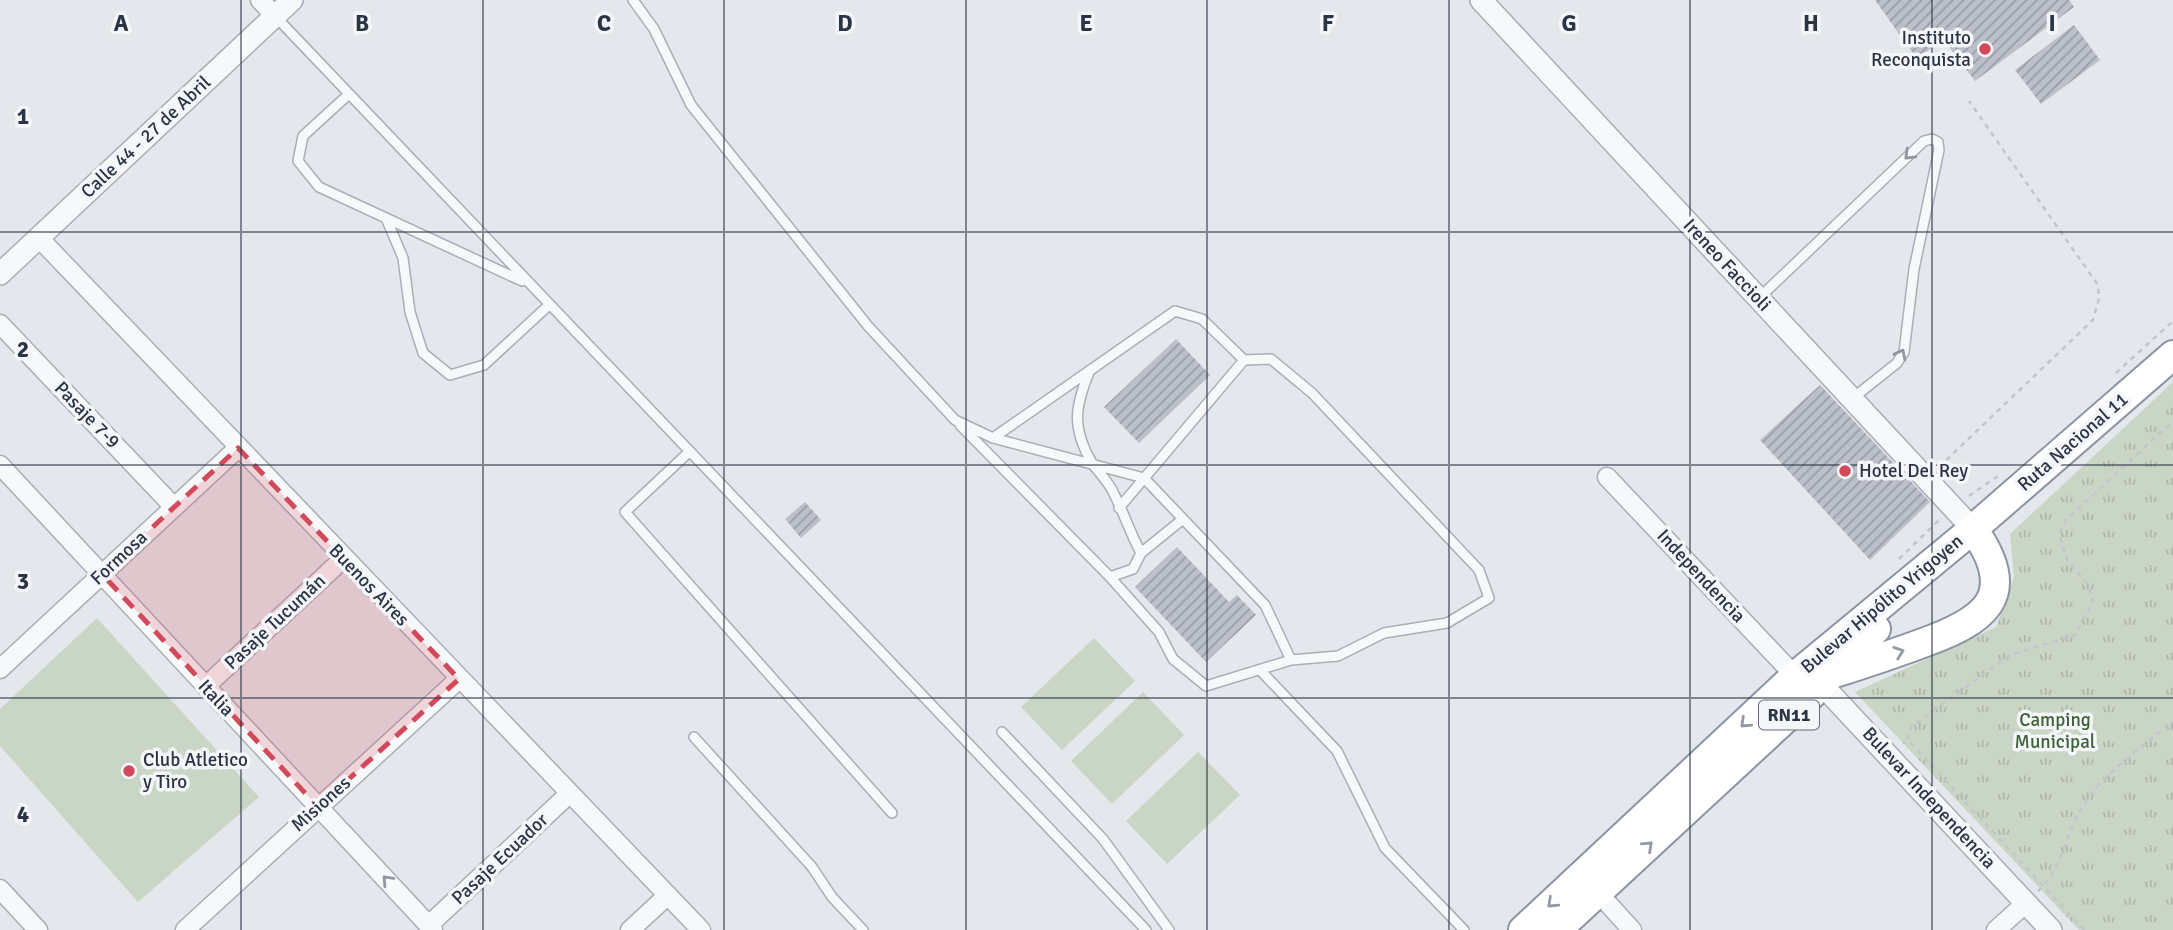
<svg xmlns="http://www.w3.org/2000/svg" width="2173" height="930" viewBox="0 0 2173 930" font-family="Signika,sans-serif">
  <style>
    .grass { fill: url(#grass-tufts) }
    .pitch { fill: #c9d6c5 }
    .building { fill: url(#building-hatch) }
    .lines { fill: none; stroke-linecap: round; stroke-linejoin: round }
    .service-casing { stroke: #a9aeb7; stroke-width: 12 }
    .minor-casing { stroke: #a9aeb7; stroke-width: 21 }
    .tertiary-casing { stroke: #a9aeb7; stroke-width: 24 }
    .trunk-casing { stroke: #8b94a3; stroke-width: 32 }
    .path { stroke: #c2c5cb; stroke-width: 2.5; stroke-dasharray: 5 5; stroke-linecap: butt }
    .service { stroke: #f7f8fa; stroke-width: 9 }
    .minor { stroke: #f7f8fa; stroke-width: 18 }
    .tertiary { stroke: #f7f8fa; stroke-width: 21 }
    .trunk { stroke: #fff; stroke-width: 28 }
    .oneway { stroke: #9196a0 }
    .oneway2 { stroke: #959aa2 }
    .marked { fill: #d1495b; fill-opacity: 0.2; stroke: #d1495b; stroke-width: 5; stroke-dasharray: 14 9; stroke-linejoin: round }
    .grid { fill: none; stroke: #2b3445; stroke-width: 2; stroke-opacity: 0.55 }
    .poi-dot { fill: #d1495b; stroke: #f4f6f9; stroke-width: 2.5 }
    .labels { text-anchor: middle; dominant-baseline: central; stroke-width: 7; stroke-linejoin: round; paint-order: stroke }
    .shield { fill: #f4f6f9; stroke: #676e7b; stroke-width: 2 }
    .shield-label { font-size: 18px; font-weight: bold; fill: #2b3445 }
    .poi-label { font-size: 19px; fill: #2b3445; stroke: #f4f6f9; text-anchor: start }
    .street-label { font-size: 19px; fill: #2b3445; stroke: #f4f6f9 }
    .park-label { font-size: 19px; fill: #3f6138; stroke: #f4f6f9 }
    .grid-label { font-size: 23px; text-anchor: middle; font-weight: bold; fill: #2b3445; stroke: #f4f6f9; stroke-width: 7; stroke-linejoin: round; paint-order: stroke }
  </style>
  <defs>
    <pattern id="grass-tufts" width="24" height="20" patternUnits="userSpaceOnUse" patternTransform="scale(1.75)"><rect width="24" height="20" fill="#c9d6c5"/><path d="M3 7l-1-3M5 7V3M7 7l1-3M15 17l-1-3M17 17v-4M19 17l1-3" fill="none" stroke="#adb8ab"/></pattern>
    <pattern id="building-hatch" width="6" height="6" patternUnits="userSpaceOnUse" patternTransform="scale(1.75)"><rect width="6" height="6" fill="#bbc0ca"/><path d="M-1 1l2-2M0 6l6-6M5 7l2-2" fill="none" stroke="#989da6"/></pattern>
  </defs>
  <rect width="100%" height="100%" fill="#e4e7ec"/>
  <path class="grass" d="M2173,382v548h-94l-224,-238 141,-65 18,-50 -4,-43z"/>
  <path class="pitch" d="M97,618l162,179 -121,105 -138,-156v-37z
    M1094,638l41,43 -73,69 -41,-43z
    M1143,692l41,43 -72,69 -41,-43z
    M1198,752l42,43 -73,69 -41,-43z"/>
  <path class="building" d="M1875,0h194l5,7 -99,74 -32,-42 -26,20z
    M2074,25l26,35 -59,44 -26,-34z
    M1176,339l34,36 -71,68 -35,-36z
    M1820,385l110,117 -60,58 -110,-120z
    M805,502l16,18 -20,18 -16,-19z
    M1177,547l52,55 8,-7 19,20 -50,47 -71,-75z"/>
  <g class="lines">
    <g class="service-casing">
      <path id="service" d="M633,0l21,29 37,76 177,221 87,94 38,18 151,40 121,127 26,55 47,-4 46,-23 63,-10 42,-25 -10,-28 -167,-177 -41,-34 -27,1 -42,-41 -27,-8 -182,127
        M275,16l871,914
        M349,94l-46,42 -5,25 21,26 203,94
        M386,218l17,40 7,54 13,41 27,22 34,-10 65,-60
        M1759,298l165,-157 8,-2 6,3 1,8 -25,119 -10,83 -7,11 -44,35
        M960,425l150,152 23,-8 8,-16c-11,-20 -17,-40 -27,-59 -5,-12 -15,-21 -22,-31 -21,-36 -17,-57 -2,-93
        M689,452l-64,60 267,301
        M1119,508l125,-148
        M1141,553l42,-34
        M1110,577l49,55 14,27 33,27 85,-26
        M1260,670l77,81 48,97 79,82
        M1002,732l101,107 66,91
        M694,737l118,130 20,30 31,33"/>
    </g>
    <g class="minor-casing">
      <path id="minor" d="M260,0l15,16
        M39,238l662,692
        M0,324l174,183
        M0,465l433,465
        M1607,477l188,199
        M0,669l238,-221
        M206,686l138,-128
        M1592,886l40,44
        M0,889l38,41
        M429,925l141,-132
        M185,930l274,-251
        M630,930l38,-35
        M1996,930l30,-27"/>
    </g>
    <g class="tertiary-casing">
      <path id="tertiary" d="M1481,0l492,529
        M0,274l292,-274
        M1811,673l240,257"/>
    </g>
    <g class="trunk-casing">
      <path id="trunk" d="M1838,672c28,-9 55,-18 82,-28 63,-22 102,-47 53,-115
        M1523,930l272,-254 178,-147 200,-174
        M1557,930l255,-236 64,-65"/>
    </g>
    <path class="path" d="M2116,373l57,-52
      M1939,467l154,-147 6,-22 -1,-13 -129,-184
      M1969,496l29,-20
      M1899,559l40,-39
      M2038,891c23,-20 28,-58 45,-85 21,-34 60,-59 90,-85
      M2084,930l-177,-191 4,-12 99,-72 65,-20 18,-33 -5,-17 -21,-25 -8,-26 7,-14 107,-99"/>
    <use href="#service" class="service"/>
    <use href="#minor" class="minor"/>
    <use href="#tertiary" class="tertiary"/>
    <use href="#trunk" class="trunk"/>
  </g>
  <defs><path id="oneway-chevron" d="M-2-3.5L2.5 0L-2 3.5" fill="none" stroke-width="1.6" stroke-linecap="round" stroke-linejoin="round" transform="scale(1.75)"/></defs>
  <g class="oneway">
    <use href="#oneway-chevron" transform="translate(1909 155) rotate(136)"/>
    <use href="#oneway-chevron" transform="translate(1901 354) rotate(-63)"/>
    <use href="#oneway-chevron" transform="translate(387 880) rotate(-133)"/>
  </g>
  <g class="oneway2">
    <use href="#oneway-chevron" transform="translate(1899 652) rotate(-19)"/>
    <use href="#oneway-chevron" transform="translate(1745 723) rotate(137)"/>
    <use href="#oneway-chevron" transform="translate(1648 846) rotate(-43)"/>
    <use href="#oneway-chevron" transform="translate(1552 903) rotate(137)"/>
  </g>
  <path class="marked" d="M238,448l221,231 -141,128 -216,-233z"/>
  <path class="grid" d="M241,0v930M483,0v930M724,0v930M966,0v930M1207,0v930M1449,0v930M1690,0v930M1932,0v930M0,232h2173M0,465h2173M0,698h2173"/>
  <g class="poi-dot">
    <circle cx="1985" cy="49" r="7"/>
    <circle cx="1845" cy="471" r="7"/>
    <circle cx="129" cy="771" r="7"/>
  </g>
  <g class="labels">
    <rect class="shield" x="1759" y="700.5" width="60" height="29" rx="5"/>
    <g class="shield-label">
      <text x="1789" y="715">RN11</text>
    </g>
    <g class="poi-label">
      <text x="1971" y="38" text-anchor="end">Instituto<tspan x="1971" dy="22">Reconquista</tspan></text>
      <text x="1859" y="471">Hotel Del Rey</text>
      <text x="143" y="760">Club Atletico<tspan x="143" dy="22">y Tiro</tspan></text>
    </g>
    <g class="street-label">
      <text transform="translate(146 137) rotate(-43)">Calle 44 - 27 de Abril</text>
      <text transform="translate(1727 265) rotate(47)">Ireneo Faccioli</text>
      <text transform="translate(87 415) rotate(46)">Pasaje 7-9</text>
      <text transform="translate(2073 442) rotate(-41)">Ruta Nacional 11</text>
      <text transform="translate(119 558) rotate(-43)">Formosa</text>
      <text transform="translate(1701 576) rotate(47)">Independencia</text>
      <text transform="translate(369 585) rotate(46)">Buenos Aires</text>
      <text transform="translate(1882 604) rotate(-40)">Bulevar Hipólito Yrigoyen</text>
      <text transform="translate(275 622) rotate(-43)">Pasaje Tucumán</text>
      <text transform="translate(216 698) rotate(47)">Italia</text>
      <text transform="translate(1929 798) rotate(47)">Bulevar Independencia</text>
      <text transform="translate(321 804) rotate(-42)">Misiones</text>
      <text transform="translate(500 859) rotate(-43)">Pasaje Ecuador</text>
    </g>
    <g class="park-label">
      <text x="2055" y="720">Camping<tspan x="2055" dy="22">Municipal</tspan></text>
    </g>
  </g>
  <g class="grid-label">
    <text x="121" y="31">A</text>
    <text x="362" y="31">B</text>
    <text x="604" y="31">C</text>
    <text x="845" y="31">D</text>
    <text x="1086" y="31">E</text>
    <text x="1328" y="31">F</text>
    <text x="1569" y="31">G</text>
    <text x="1811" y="31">H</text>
    <text x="2052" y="31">I</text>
    <text x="23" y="124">1</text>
    <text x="23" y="357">2</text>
    <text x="23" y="589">3</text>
    <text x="23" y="822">4</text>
  </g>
</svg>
